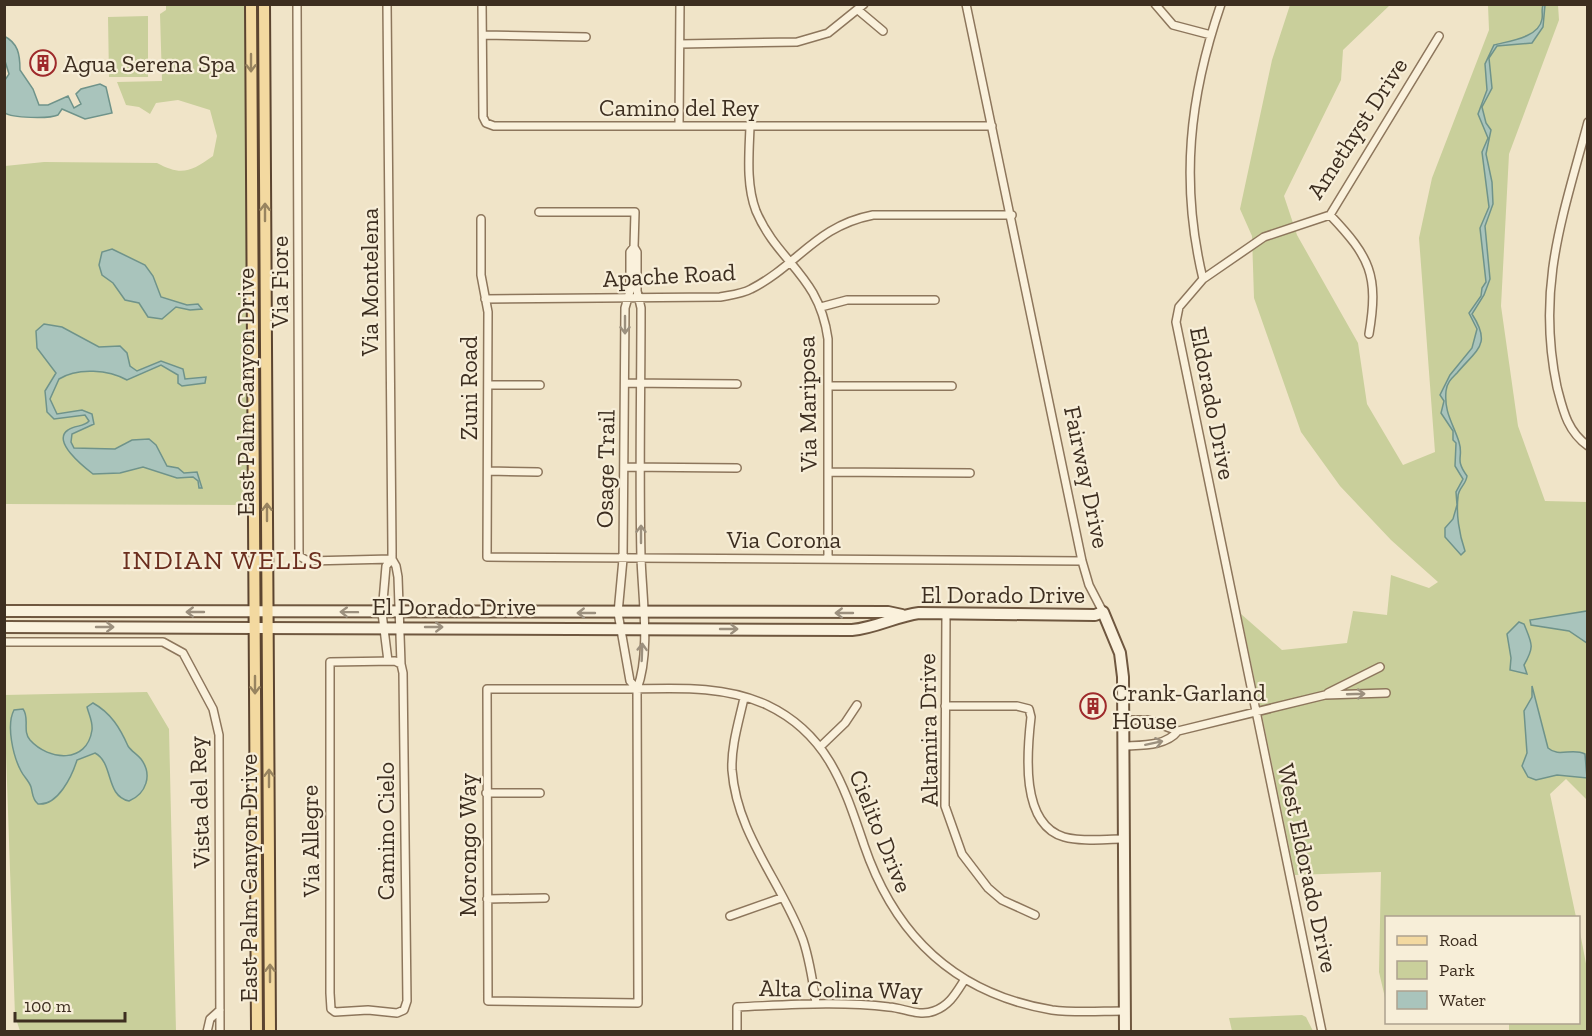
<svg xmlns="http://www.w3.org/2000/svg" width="1592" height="1036" viewBox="0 0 1592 1036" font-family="'Zilla Slab',serif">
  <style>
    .green { fill: #c9cf9b }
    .water { fill: #a9c4bc; stroke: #6f938a; stroke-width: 1.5 }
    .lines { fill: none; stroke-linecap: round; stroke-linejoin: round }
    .street-casing { stroke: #8d765c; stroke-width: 10 }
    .secondary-casing { stroke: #6f573f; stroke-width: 14 }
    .primary-casing { stroke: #5b4430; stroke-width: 14 }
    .street { stroke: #faf1dc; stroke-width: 7 }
    .secondary { stroke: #faf1dc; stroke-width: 10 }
    .primary { stroke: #f3d9a0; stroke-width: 10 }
    .oneway { stroke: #988460 }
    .oneway2 { stroke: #9c907e }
    .labels { text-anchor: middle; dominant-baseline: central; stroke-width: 4.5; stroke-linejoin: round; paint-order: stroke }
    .poi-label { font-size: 24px; fill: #3d2e20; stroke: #f7eed8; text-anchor: start }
    .street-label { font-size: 24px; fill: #3d2e20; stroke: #f7eed8 }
    .quarter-label { font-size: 27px; letter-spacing: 1.5px; fill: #6b2e1e; stroke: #f7eed8 }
  </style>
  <rect width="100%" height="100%" fill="#f0e4c8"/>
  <path class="green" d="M166,5h79l4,500 -244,-1v-338l39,-4 113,1c24,13 34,9 56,-7l4,-20 -7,-26 -32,-10 -22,3 -6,11 -11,-7 -13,-2 -9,-23 45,-1 -2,-67 6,-4z
    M1290,5h100l-47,45 -2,30 -57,116 13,39 61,108 9,61 36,61 32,-13 -16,-214 13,-60 57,-148 -1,-25h70l1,15 -50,134 -8,152 17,120 27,75 42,1v298l-21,-21 -16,15 26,123 -190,1v84l-7,-30 2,-100 -86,3 -54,-261 41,36 65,-7 6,-32 34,4 4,-40 38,13 9,-6 -47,-42 -51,-54 -39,-54 -47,-134 -2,-62 -12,-27 32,-149z
    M148,16v61h-39l-1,-60z
    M147,692l22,37 7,302h-156l-5,-15 -11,-321z
    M1579,927l8,42v62h-78v-8l69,-1z
    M1302,1015l4,2 7,14h-81l-3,-13z"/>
  <path class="water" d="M1543,5h2l-2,22 -11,16 -35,3 -8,12 3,30 -10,19 4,16 5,7 -5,24 6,28 1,22 -8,22 5,53 -6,16 -12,19c20,31 5,35 -15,59 -5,5 -10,9 -11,18 -2,22 7,32 13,51 5,16 -5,16 8,34 -1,9 -9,12 -9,21 -2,16 1,37 7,54l-4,4 -16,-18v-9l8,-9 4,-14 -1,-13 7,-13 -8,-13 1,-23 -3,-3v-9l-12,-18 3,-12 -4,-6 10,-20 22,-27 5,-19 -8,-16 12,-17 1,-8 4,-6 -6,-54 9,-21 -7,-55 6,-14 -10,-24 9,-24 -2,-26 9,-19c14,-4 45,-7 48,-26 1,-5 -1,-9 1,-14z
    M4,36c14,7 16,18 16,34l13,19 6,16h9l20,-9 6,12 7,-4 -5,-10 5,-5 19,-5 6,3 6,26 -27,6 -23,-10 -4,6c-9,4 -46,3 -53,-2v-33l4,-6 -4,-13z
    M112,249l33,16 8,11 8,21 26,8 11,-1 4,5 -12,1 -14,-3 -14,12 -14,-2 -9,-14 -14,-3 -12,-17 -11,-8 -3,-10 3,-13z
    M44,324l18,3 37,20 21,-1 7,7 3,13 7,5 24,-10 22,8 2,10 21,-2 -1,6 -23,3 -4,-3v-8l-17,-10 -34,15c-18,-10 -49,-13 -68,-1l-9,20 7,15 25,-4 10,4 2,10 -22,10 -1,8 3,6 41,1 17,-9 17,-1 7,6 11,21 11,2 6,5 13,-1 5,16h-3l-1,-7 -5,-4 -16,1 -34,-11 -23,6 -27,1c-9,-7 -42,-33 -25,-44 7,-5 16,-3 21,-9l-4,-6 -31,4 -7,-7 -2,-21 11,-18 -19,-25 -1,-17z
    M1587,611v32l-18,-12 -38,-6 -1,-5z
    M1519,622l5,2c8,20 11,22 0,41l3,9 -17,-4 1,-12 -4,-24z
    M1532,686l16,62c11,10 24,-1 37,6l2,24 -30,-3 -21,5 -8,-3 -6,-11 5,-13 -3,-42 8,-14z
    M93,703c18,10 27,25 35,43 3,5 9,8 13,13 12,16 5,35 -12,42 -24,-5 -15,-38 -34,-48l-18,7c-5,16 -19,46 -39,44 -6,-5 -5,-10 -7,-17 -2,-6 -7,-10 -10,-16 -8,-15 -15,-46 -7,-61l9,-1c7,9 -1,22 7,31 19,21 57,24 62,-10 1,-8 -3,-15 -5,-23z"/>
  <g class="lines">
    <g class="street-casing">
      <path id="street" d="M297,4l2,552 9,5 84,-2
        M387,4l5,545v10l-6,7 -4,47 6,48
        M482,4l1,113 3,6 8,3h498
        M966,4l116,557 7,24 14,27
        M1155,4l18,21 38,10
        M1221,4c-32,93 -41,179 -18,275l-24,28 -3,15 146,710
        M858,10l25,21
        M483,35l103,2
        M680,44l117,-2 31,-9 36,-29
        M1588,122c-25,94 -52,165 -31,265 6,23 10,44 31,59
        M679,126l1,-122
        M750,127c-1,27 -4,58 6,84 22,52 63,63 72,128v219
        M539,212h96l-1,35 3,5v39l4,17c0,83 -2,166 0,249 1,38 10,96 -4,132l1,314 -150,-2 -1,-312h150c43,-1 89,-3 130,16 61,29 77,81 97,140 31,91 92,149 188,165 23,3 49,1 73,1
        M1330,215c40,42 49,60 39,119
        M481,219v56l7,37 -1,245 595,4
        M634,247l-4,5v39l-5,17 -2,251 -5,54 12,68 7,8
        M1203,279l61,-42 66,-22 109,-179
        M485,299l235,-2c10,-2 22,-3 31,-8 47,-24 65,-63 122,-74h139
        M821,307l26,-7h88
        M625,383l112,1
        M488,385h52
        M828,386h124
        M624,467l113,1
        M488,471l50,1
        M828,472l142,1
        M392,559l4,7 2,11 3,87
        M946,614l-1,192 17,48 26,34 14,12 33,15
        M4,642h159l20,11 30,56 6,26 1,297
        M395,661l6,3 2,9 4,328 -3,9 -7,3 -29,-3 -33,2 -4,-3 -1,-16v-331z
        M1328,693l52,-26
        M744,698c-5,23 -13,48 -12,72 5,65 49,111 71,170 7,21 10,42 13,63
        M945,706h72l12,3 2,8c-4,35 -11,107 33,120 18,5 40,2 59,2
        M1125,720h23l30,11
        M1125,746c18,-1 41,0 53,-15l147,-36 61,-2
        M820,747l25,-24 12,-18
        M486,793h54
        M487,899l58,-1
        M730,916l51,-18
        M207,1032l3,-13 10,-9
        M737,1032v-25c51,-2 101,-6 152,0 15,1 30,10 45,4 16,-6 22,-18 31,-32"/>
    </g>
    <g class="secondary-casing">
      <path id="secondary" d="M4,611l884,1 14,3
        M4,627l848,3c24,-2 44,-14 67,-17l176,2 8,-3 17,41 3,24 2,355"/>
    </g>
    <g class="primary-casing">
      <path id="primary" d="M251,4l6,1028
        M264,4l6,1028"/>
    </g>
    <use href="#street" class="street"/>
    <use href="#secondary" class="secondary"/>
    <use href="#primary" class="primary"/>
  </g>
  <defs><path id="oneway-shaft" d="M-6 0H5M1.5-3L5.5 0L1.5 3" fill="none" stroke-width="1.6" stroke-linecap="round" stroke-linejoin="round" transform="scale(1.5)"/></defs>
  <g class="oneway">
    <use href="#oneway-shaft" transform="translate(251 63) rotate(90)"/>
    <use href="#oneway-shaft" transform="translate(265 212) rotate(-90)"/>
    <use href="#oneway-shaft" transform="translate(267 512) rotate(-90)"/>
    <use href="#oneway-shaft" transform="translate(255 685) rotate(90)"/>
    <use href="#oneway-shaft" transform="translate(269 778) rotate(-90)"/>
    <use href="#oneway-shaft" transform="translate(270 973) rotate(-90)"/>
  </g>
  <g class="oneway2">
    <use href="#oneway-shaft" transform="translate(625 325) rotate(90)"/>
    <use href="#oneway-shaft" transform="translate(641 534) rotate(-90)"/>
    <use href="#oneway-shaft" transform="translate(195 612) rotate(-180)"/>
    <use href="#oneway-shaft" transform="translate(349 612) rotate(-179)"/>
    <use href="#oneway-shaft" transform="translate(586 613) rotate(-180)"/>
    <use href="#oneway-shaft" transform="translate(844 613) rotate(180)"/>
    <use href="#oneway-shaft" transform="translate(105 627)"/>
    <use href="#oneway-shaft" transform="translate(434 627)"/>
    <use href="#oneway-shaft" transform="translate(729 629)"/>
    <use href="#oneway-shaft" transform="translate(642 652) rotate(-88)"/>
    <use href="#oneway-shaft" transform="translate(1356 694) rotate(-2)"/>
    <use href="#oneway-shaft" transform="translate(1154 743) rotate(-12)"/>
  </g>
  <defs>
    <g id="building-ring" transform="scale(1.35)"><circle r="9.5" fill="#f7eed8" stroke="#9e2a2b" stroke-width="1.5"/><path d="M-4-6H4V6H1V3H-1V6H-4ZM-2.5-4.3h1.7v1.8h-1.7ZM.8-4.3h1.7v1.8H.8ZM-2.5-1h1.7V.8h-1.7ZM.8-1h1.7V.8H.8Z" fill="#9e2a2b"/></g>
  </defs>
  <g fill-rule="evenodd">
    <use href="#building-ring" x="43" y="63"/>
    <use href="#building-ring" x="1093" y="706"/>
  </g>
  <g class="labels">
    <g class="poi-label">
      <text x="63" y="63">Agua Serena Spa</text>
      <text x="1112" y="692">Crank-Garland<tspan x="1112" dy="28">House</tspan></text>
    </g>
    <g class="street-label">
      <text x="679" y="107">Camino del Rey</text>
      <text transform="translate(1357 128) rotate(-57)">Amethyst Drive</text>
      <text transform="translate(669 275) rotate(-3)">Apache Road</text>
      <text transform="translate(279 282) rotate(-90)">Via Fiore</text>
      <text transform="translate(369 282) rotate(-90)">Via Montelena</text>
      <text transform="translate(468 388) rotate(-90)">Zuni Road</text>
      <text transform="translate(245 392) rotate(-90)">East Palm Canyon Drive</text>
      <text transform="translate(1213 403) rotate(79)">Eldorado Drive</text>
      <text transform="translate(807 404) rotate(-91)">Via Mariposa</text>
      <text transform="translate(605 469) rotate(-89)">Osage Trail</text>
      <text transform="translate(1087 477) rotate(78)">Fairway Drive</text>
      <text x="784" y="539">Via Corona</text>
      <text x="1003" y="594">El Dorado Drive</text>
      <text x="454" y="606">El Dorado Drive</text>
      <text transform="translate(928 730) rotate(-91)">Altamira Drive</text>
      <text transform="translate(199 802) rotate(-92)">Vista del Rey</text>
      <text transform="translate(385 831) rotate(-90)">Camino Cielo</text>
      <text transform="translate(881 831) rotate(68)">Cielito Drive</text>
      <text transform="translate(310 841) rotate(-91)">Via Allegre</text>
      <text transform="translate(467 845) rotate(-90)">Morongo Way</text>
      <text transform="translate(1308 868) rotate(78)">West Eldorado Drive</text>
      <text transform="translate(248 878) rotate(-90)">East Palm Canyon Drive</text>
      <text transform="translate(841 989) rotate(1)">Alta Colina Way</text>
    </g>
    <g class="quarter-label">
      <text x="223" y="560">INDIAN WELLS</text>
    </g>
  </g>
  <rect width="1592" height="1036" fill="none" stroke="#3d2e20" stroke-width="12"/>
  <rect x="1385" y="916" width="195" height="108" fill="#f7eed8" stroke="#ada18e" stroke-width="1.5"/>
  <rect x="1397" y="936" width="30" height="9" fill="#f3d9a0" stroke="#ada18e" stroke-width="1.5"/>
  <text x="1439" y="946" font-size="18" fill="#3d2e20">Road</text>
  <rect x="1397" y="961" width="30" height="18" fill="#c9cf9b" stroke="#ada18e" stroke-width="1.5"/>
  <text x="1439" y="976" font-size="18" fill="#3d2e20">Park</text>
  <rect x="1397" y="991" width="30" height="18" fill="#a9c4bc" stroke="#ada18e" stroke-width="1.5"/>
  <text x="1439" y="1006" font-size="18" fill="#3d2e20">Water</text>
  <path d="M15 1012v9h110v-9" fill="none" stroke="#3d2e20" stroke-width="3"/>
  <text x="24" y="1012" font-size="18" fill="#3d2e20" stroke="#f7eed8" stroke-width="4.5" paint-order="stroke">100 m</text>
</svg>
